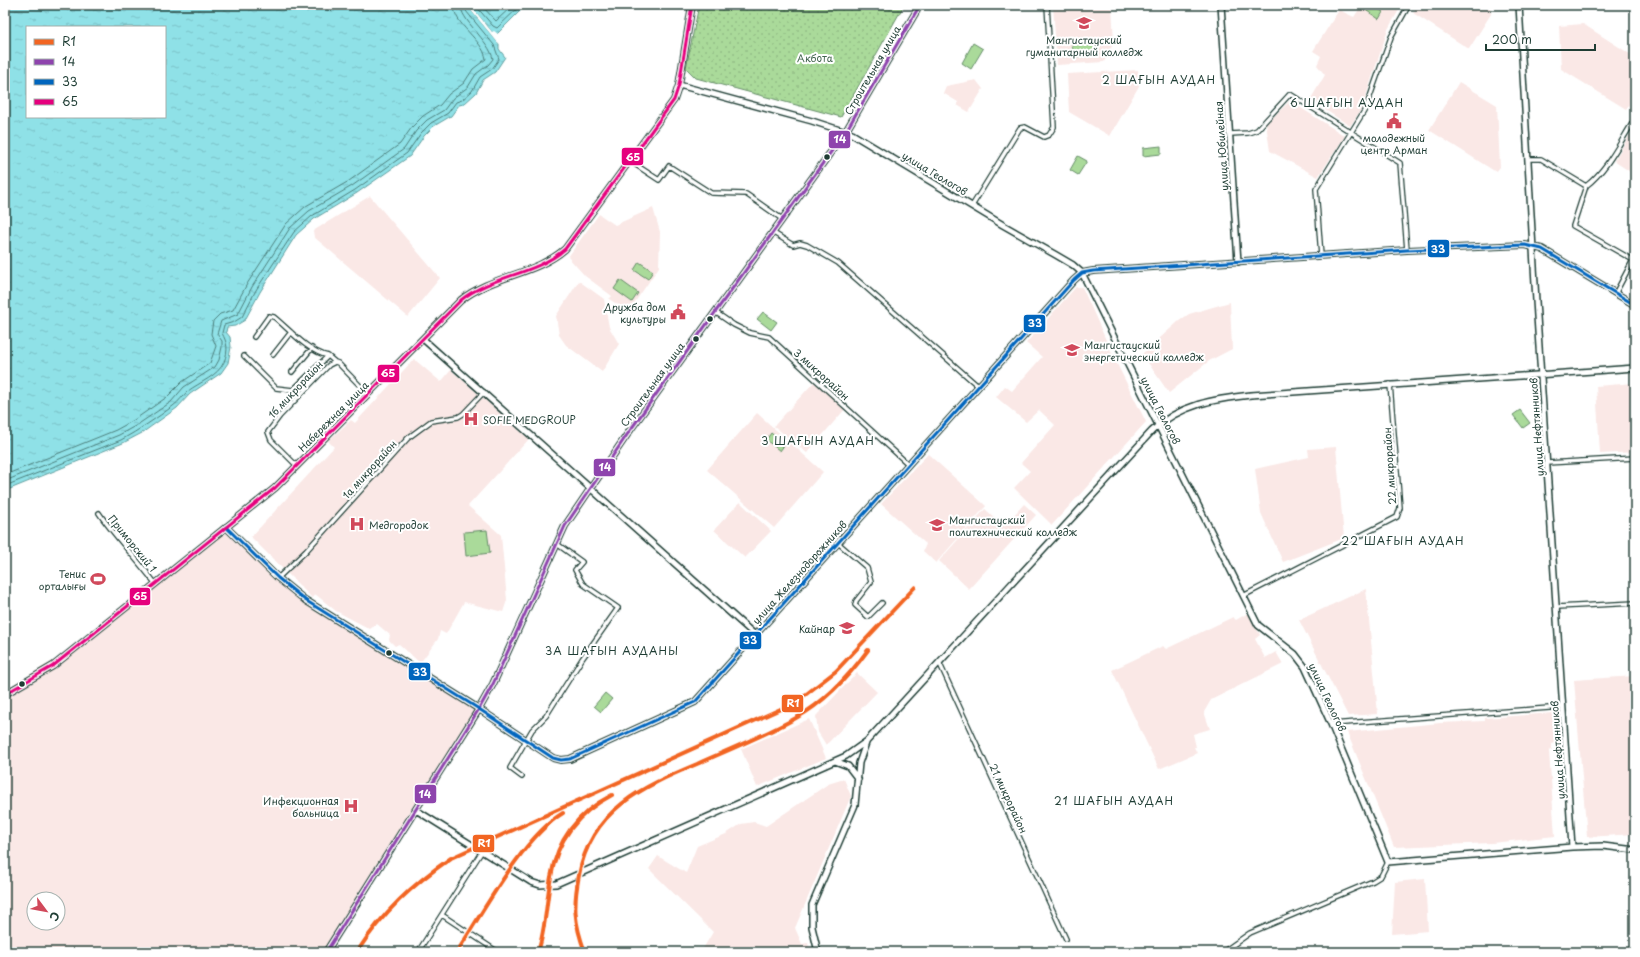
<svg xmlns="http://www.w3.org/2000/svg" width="1640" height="957" viewBox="0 0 1640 957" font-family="'Playpen Sans',sans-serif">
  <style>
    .built { fill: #fae8e6; fill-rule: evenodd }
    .green { fill: #aada9a; stroke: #648c67 }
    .park { fill: url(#park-dots); stroke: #648c67 }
    .water { fill: url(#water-ripples); stroke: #629f9f; fill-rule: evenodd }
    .pier { fill: #fff }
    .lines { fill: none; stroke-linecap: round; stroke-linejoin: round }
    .shore { stroke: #4c7f7c; stroke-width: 1 }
    .street-casing { stroke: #1f3d34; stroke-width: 6 }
    .secondary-casing { stroke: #1f3d34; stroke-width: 8 }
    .street { stroke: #fff; stroke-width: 3.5 }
    .secondary { stroke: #fff; stroke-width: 5 }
    .bus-1-casing { stroke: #fff; stroke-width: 6 }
    .bus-2-casing { stroke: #fff; stroke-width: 6 }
    .bus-3-casing { stroke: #fff; stroke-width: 6 }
    .bus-1 { stroke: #8e44ad; stroke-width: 3 }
    .bus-2 { stroke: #0065bd; stroke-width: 3 }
    .bus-3 { stroke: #e5007d; stroke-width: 3 }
    .rail-1-casing { stroke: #fff; stroke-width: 7 }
    .rail-1 { stroke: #f26522; stroke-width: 4 }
    .bus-dot { fill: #1f3d34; stroke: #fff; stroke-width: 1.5 }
    .labels { text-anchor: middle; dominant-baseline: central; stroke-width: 4; stroke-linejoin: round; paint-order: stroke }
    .poi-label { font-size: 10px; fill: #1f3d34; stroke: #fff; text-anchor: end }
    .park-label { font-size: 10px; fill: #42644e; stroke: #fff }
    .street-label { font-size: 10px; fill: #1f3d34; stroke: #fff }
    .neighbourhood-label { font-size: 11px; letter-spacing: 1px; fill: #1f3d34; stroke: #fff }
    .line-badge { stroke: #fff; stroke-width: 1.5 }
    .badge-label { font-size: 11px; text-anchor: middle; font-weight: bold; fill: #fff }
  </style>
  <defs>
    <pattern id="park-dots" width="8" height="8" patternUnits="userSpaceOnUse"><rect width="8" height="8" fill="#aada9a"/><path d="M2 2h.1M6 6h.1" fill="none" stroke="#92bc85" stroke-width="1.8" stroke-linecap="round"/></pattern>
    <pattern id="water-ripples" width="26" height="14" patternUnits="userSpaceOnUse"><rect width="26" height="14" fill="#8fe1e7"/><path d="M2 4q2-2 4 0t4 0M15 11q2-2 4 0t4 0" fill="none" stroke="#7bc2c7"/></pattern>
  </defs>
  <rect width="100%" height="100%" fill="#fff"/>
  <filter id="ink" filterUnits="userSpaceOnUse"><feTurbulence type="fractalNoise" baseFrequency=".025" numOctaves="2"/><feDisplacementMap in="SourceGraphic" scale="8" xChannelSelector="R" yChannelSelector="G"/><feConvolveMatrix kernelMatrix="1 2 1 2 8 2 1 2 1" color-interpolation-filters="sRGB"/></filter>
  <g filter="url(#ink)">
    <path class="built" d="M1053,5h59l2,37 -10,20 -47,3z
      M1362,5h29l8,5 -11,19 -26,79 -12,18 -40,-26 15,-25 -8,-10 4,-9 -8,-5 26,-41 15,7z
      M1418,5h72l1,9 -22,35 -56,-36z
      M1583,24l47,30 5,42 -9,13 -65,-40 -2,-43z
      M1138,70l1,16 -29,50 -41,-24 -2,-38z
      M976,80l7,9 -14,23 -12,-7 1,-3 -15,-9 3,-7z
      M1459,82l38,23 3,62 -4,5 -67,-42z
      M1290,101l55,35 -27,41 -48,-26 -4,-27z
      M1635,126v49l-21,-14z
      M370,196l70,82 -32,39 -94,-80 -1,-6z
      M653,208l7,24 -1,35 -26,38 -10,3 -14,-9 3,-3 -27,-20 -17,-19 31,-43 16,11z
      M579,281l25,18 5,28 10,17 -17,28 -36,-27 -7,-10 -3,-19z
      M1076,287h6l33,73 31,62 -94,103 -38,-37 16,-17 -9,-8 34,-38 -16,-15 -13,12 -30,-25 9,-11 7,5 30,-34 -16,-14z
      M1230,302l2,47 -23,12 -40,32 -27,-39 37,-33 10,-7z
      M414,359l27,23 10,-12 78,69 -61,67 33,29 6,65 -4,12 -39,-10 -18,32 -6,-3 -2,8 -18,24 -21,-19 -4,2 -6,-6 1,-5 -13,-11 -7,5 -34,-18 -21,-17 -3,4 -61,-61 83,-90 -6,-6 23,-21 4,3z
      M814,382l32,26 -39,45 -33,-27z
      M1635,383v69l-35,2 -4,-68z
      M757,413l66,59 -49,56 -67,-58z
      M1336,447l8,91 -61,24 -22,-49 -6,-44 54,-12 -1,-8z
      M928,454l58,52 -50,57 -13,-12 3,-7 -45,-40z
      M740,502l31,29 -26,27 -31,-28z
      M1024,504l12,11 -67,74 -30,-28 46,-52 19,17z
      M226,527l65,63 188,119 -153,243h-321v-262l74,-45zM34,899h24v24h-24z
      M1366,589l12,125 -30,2 -49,-96z
      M1248,613l12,22 -5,4 10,19 11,-6 7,12 -72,36 -7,12 6,17 -17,5 3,13h-2l3,6 -38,16 -47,-99 51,-24 3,3 67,-32 3,3z
      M857,673l20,19 -51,53 -8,-13 -2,-16z
      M1635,676v158l-48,3 -13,-157z
      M1554,713l2,30 -4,1v6l-3,1 6,85 -63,7 -98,4 -47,-115 93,-9 45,-2v-3z
      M809,719l17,39 -69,29 -16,-38z
      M844,779l7,17 -56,132 7,16 6,-1 2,9h-109l12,-20 -64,-63 9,-13 28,17 11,-27 29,-12 15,-10 13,-2 12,4 62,-42z
      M1425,879l3,52 -36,3 3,-52z
      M1635,948v4h-72l63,-3z"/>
    <path class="green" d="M1366,5h6l11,7 -4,7 -15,-10z
      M973,43l10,6 -12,20 -9,-6z
      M1098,43l1,12 -26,2 -1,-13z
      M1161,146v8l-18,2v-8z
      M1078,156l9,5 -9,14 -8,-5z
      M639,262l14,9 -5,8 -14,-9z
      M620,280l18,13 -6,9 -18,-13z
      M763,312l14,10 -6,8 -14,-11z
      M1520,410l10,13 -7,5 -10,-13z
      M771,433l14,11 -5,7 -14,-11z
      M487,530l3,23 -24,3 -2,-24z
      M605,693l7,6 -11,13 -7,-6z"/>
    <path class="park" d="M699,5h205l-63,112 -145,-39 -10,-10z"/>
    <path class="water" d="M5,5h521l-29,29 -5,-2 -21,-26 -2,2 30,36v5l6,8 -10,15 -12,8 -7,13 -12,11 -5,1 -8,11 -17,10 -10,10 -14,20 -53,37 -43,26 -18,16 -36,57 -15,28 -10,6 -8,1 -1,5 4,5 1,10 -3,16 -7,10 -31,21 -13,14 -35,25 -19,10 -118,48zM27,27h138v90h-138z"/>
    <path class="pier" d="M471,6l21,26 2,-1 4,3 -1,2 -5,-2 6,7 1,3 -30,-36z"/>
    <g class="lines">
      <path class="shore" d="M475,5l18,21 4,2 24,-23
        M481,5l15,16 17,-16
        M5,475l111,-45 18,-10 33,-23 15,-15 28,-19 6,-17 -5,-12 2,-13 7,-7 13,-4 14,-26 39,-60 20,-18 43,-25 51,-37 12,-17 11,-11 17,-11 9,-11 15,-11 9,-14 13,-10c-3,-20 -33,-34 -32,-54
        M5,481l114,-46 18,-10 34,-23 13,-15 31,-20 4,-7 3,-13v-6l-5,-7 4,-13 17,-7 14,-27 38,-59 19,-17 43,-25 52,-37 12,-18 11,-11 17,-10 9,-12 15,-11 8,-13 12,-9 5,-6c-3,-18 -34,-40 -32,-54
        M5,486l116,-46c18,-10 36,-22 52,-34 6,-4 10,-11 15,-15 12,-9 30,-15 36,-29 5,-13 3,-19 -2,-29l2,-8 10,-3 8,-5 14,-27 38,-58 18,-16 43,-26 52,-37 14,-20 10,-10 17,-10 8,-11 6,-2 10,-9 8,-14 12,-8 7,-10 -5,-14 -28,-34v-6"/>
      <g class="street-casing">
        <path id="street" d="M1230,134l18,-1 9,-3 33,-36 110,69 7,87
          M1528,159h13l45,27 -13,40 60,34 -18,34
          M630,161l29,19 10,-14 42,27 35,1 36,25
          M1586,186c22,-17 34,-44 49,-67
          M972,206l48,-78 5,-1 19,10 5,-2 5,-8 -7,-122
          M772,232l21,13 7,-2 7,2 31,18 140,123
          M1321,256l-5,-67 50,-81 25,-71 18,-32
          M715,312l19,13 16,8 19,4 139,127
          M254,337l15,-21 5,1c16,13 33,34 54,39
          M273,355l18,-23
          M244,356l32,32 17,2 35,-34 7,6
          M292,372l20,-24
          M1547,463l88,-5
          M297,466l-26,-26 -3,-8 12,-16 49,-51 6,-3 3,1 30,31
          M99,513c17,25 38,46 56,70
          M837,542l30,26 4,14 -15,19 -1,4 13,12 14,-14
          M278,578l28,-27 102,-113 23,-17 27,-4 5,-3 21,-22
          M1243,596l154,-79 3,-9 -10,-124
          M1557,607l78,-4
          M939,662l127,277
          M1331,724l232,-17
          M522,777l-12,-9 22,-38 14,-14 36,-57 36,-51 -35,-24 -8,-14 7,-8 -25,-18
          M442,915l56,37
          M418,952l64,-101
          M1223,952l27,-19 123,-52 8,-5 7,-14"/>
      </g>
      <g class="secondary-casing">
        <path id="secondary" d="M1221,5l17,257
          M1519,5l17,296 36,546
          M679,85l133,36 40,13 151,91 53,30 17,10 9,8 176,352 37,29 10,13 26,57 57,138 184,-15 31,-1 32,4
          M423,339l332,296
          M226,527l52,51 27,22 174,109 74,49 8,2 9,-1 125,-57 379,-422 8,-7 11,-2 314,-21 118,-5 17,4 93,56
          M5,694l48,-28 222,-178 186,-188c32,-25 74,-25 104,-51l109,-149 5,-15 13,-80
          M835,761l13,5 10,13
          M416,810l115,72 9,3 16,-1 290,-128 21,-15 285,-310c28,-27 63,-32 99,-36l384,-27
          M326,952l153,-243 14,-25 72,-158 66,-97 215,-298 74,-126
          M818,952l-6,-25v-22l43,-100 4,-42 7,-20"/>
      </g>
      <use href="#street" class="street"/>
      <use href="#secondary" class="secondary"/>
      <g class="bus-1-casing">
        <path id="bus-1" d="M326,952l153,-243 14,-25 72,-158 66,-97 215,-298 74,-126"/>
      </g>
      <g class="bus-2-casing">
        <path id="bus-2" d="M226,527l52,51 27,22 174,109 74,49 8,2 9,-1 125,-57 379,-422 8,-7 11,-2 314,-21 118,-5 17,4 93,56"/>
      </g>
      <g class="bus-3-casing">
        <path id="bus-3" d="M5,694l48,-28 222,-178 186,-188c32,-25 74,-25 104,-51l109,-149 5,-15 13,-80"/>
      </g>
      <use href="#bus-1" class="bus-1"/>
      <use href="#bus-2" class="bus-2"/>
      <use href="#bus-3" class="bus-3"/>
      <g class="rail-1-casing">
        <path id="rail-1" d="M357,952c26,-40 55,-67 94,-94l345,-156 40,-31 79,-84
          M457,952c26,-40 66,-115 106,-139
          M538,952c8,-24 8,-50 13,-75 6,-38 28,-65 61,-82
          M585,952c-11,-30 -12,-46 -6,-77 12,-65 63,-88 118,-111 33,-15 67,-28 99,-46 29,-16 53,-42 72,-68"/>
      </g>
      <use href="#rail-1" class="rail-1"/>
    </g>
  </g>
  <defs>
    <g id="university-bare" transform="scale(1.2)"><path d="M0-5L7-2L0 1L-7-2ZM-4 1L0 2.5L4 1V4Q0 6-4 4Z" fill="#d1495b" stroke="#fff" stroke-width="2.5" paint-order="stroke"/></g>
    <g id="civic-bare" transform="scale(1.2)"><path d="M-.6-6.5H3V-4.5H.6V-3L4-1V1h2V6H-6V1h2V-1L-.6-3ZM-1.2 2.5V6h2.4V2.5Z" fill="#d1495b" stroke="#fff" stroke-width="2.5" paint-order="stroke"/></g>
    <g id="hospital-bare" transform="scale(1.2)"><path d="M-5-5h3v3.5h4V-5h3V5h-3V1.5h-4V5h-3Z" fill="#d1495b" stroke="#fff" stroke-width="2.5" paint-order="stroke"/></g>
    <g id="stadium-bare" transform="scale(1.2)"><path d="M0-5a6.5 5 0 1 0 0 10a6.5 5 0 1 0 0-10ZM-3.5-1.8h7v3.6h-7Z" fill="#d1495b" stroke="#fff" stroke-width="2.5" paint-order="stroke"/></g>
  </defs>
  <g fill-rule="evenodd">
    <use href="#university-bare" x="1084" y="23"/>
    <use href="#civic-bare" x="1394" y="121"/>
    <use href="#civic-bare" x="678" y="312"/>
    <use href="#university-bare" x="1072" y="350"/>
    <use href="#hospital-bare" x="471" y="419"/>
    <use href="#hospital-bare" x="357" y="524"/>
    <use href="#university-bare" x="937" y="525"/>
    <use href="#stadium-bare" x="98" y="579"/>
    <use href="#university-bare" x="847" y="628"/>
    <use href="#hospital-bare" x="351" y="806"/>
  </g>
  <g class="bus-dot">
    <circle cx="827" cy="157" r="3.5"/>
    <circle cx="710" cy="319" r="3.5"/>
    <circle cx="696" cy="339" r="3.5"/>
    <circle cx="389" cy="653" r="3.5"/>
    <circle cx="22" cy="684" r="3.5"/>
  </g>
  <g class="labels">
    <g class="poi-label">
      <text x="1084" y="39" text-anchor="middle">Мангистауский<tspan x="1084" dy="12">гуманитарный колледж</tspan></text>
      <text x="1394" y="137" text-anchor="middle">молодежный<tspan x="1394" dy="12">центр Арман</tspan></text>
      <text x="666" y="306">Дружба дом<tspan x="666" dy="12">культуры</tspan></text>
      <text x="1084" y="344" text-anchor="start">Мангистауский<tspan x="1084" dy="12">энергетический колледж</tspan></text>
      <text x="483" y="419" text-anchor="start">SOFIE MEDGROUP</text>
      <text x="949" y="519" text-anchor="start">Мангистауский<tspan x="949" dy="12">политехнический колледж</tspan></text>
      <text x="369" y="524" text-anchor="start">Медгородок</text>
      <text x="86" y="573">Тенис<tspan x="86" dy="12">орталығы</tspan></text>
      <text x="835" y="628">Кайнар</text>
      <text x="339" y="800">Инфекционная<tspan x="339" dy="12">больница</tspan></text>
    </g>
    <g class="park-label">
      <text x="815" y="57">Акбота</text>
    </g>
    <g class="street-label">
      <text transform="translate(872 70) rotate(-60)">Строительная улица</text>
      <text transform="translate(1221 146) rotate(-94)">улица Юбилейная</text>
      <text transform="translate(935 173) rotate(31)">улица Геологов</text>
      <text transform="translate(822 374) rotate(42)">3 микрорайон</text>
      <text transform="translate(652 384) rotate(-54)">Строительная улица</text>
      <text transform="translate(295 389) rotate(-47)">1б микрорайон</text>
      <text transform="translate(1161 410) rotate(63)">улица Геологов</text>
      <text transform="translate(333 416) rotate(-45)">Набережная улица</text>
      <text transform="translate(1536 427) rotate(-94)">улица Нефтянников</text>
      <text transform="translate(1389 466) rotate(-94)">22 микрорайон</text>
      <text transform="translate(369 469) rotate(-48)">1а микрорайон</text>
      <text transform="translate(133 543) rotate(51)">Приморский 1</text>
      <text transform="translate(799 572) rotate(-48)">улица Железнодорожников</text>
      <text transform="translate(1328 697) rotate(65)">улица Геологов</text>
      <text transform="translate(1557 750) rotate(-94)">улица Нефтянников</text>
      <text transform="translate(1009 798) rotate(65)">21 микрорайон</text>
    </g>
    <g class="neighbourhood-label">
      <text x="1159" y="79">2 ШАҒЫН АУДАН</text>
      <text x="1347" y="102">6 ШАҒЫН АУДАН</text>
      <text x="818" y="440">3 ШАҒЫН АУДАН</text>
      <text x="1403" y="540">22 ШАҒЫН АУДАН</text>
      <text x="612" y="650">3А ШАҒЫН АУДАНЫ</text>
      <text x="1114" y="800">21 ШАҒЫН АУДАН</text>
    </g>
  </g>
  <g class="line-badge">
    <rect x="828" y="130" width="23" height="19" rx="4" fill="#8e44ad"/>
    <rect x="621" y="147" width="23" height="19" rx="4" fill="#e5007d"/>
    <rect x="1427" y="239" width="23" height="19" rx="4" fill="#0065bd"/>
    <rect x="1023" y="314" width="23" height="19" rx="4" fill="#0065bd"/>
    <rect x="377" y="364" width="23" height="19" rx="4" fill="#e5007d"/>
    <rect x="593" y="458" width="23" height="19" rx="4" fill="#8e44ad"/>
    <rect x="129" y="587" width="22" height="19" rx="4" fill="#e5007d"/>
    <rect x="739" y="631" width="23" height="19" rx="4" fill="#0065bd"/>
    <rect x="408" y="662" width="23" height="19" rx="4" fill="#0065bd"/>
    <rect x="781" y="694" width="23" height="19" rx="4" fill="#f26522"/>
    <rect x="414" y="784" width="23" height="20" rx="4" fill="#8e44ad"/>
    <rect x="472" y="834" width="23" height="19" rx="4" fill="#f26522"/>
  </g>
  <g class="badge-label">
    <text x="840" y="143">14</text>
    <text x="633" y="161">65</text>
    <text x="1438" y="253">33</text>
    <text x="1035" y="327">33</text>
    <text x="388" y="377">65</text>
    <text x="605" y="471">14</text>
    <text x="140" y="600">65</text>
    <text x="750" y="644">33</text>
    <text x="420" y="676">33</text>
    <text x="793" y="707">R1</text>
    <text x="425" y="798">14</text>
    <text x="484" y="847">R1</text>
  </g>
  <rect width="1640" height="957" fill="none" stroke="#fff" stroke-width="20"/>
  <rect x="10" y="10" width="1620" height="937" fill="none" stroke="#1f3d34" stroke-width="1.5" filter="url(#ink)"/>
  <rect x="26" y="26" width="140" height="92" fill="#ffffff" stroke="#a5b1ae"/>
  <rect x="34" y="39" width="20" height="6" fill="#f26522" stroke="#a5b1ae"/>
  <text x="62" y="46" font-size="12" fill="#1f3d34">R1</text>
  <rect x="34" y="59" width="20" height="6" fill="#8e44ad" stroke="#a5b1ae"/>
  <text x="62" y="66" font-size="12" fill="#1f3d34">14</text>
  <rect x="34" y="79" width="20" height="6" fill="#0065bd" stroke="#a5b1ae"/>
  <text x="62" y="86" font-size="12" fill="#1f3d34">33</text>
  <rect x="34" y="99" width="20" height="6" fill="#e5007d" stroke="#a5b1ae"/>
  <text x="62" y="106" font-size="12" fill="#1f3d34">65</text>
  <g transform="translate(46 911) rotate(122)"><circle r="19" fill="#ffffff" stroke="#a5b1ae"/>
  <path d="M0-3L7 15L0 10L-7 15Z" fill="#d1495b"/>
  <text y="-6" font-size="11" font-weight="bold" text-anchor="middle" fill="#1f3d34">С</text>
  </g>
  <path d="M1486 44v6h109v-6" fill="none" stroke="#1f3d34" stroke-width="2"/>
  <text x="1492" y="44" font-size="12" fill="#1f3d34" stroke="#ffffff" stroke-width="3" paint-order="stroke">200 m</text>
</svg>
